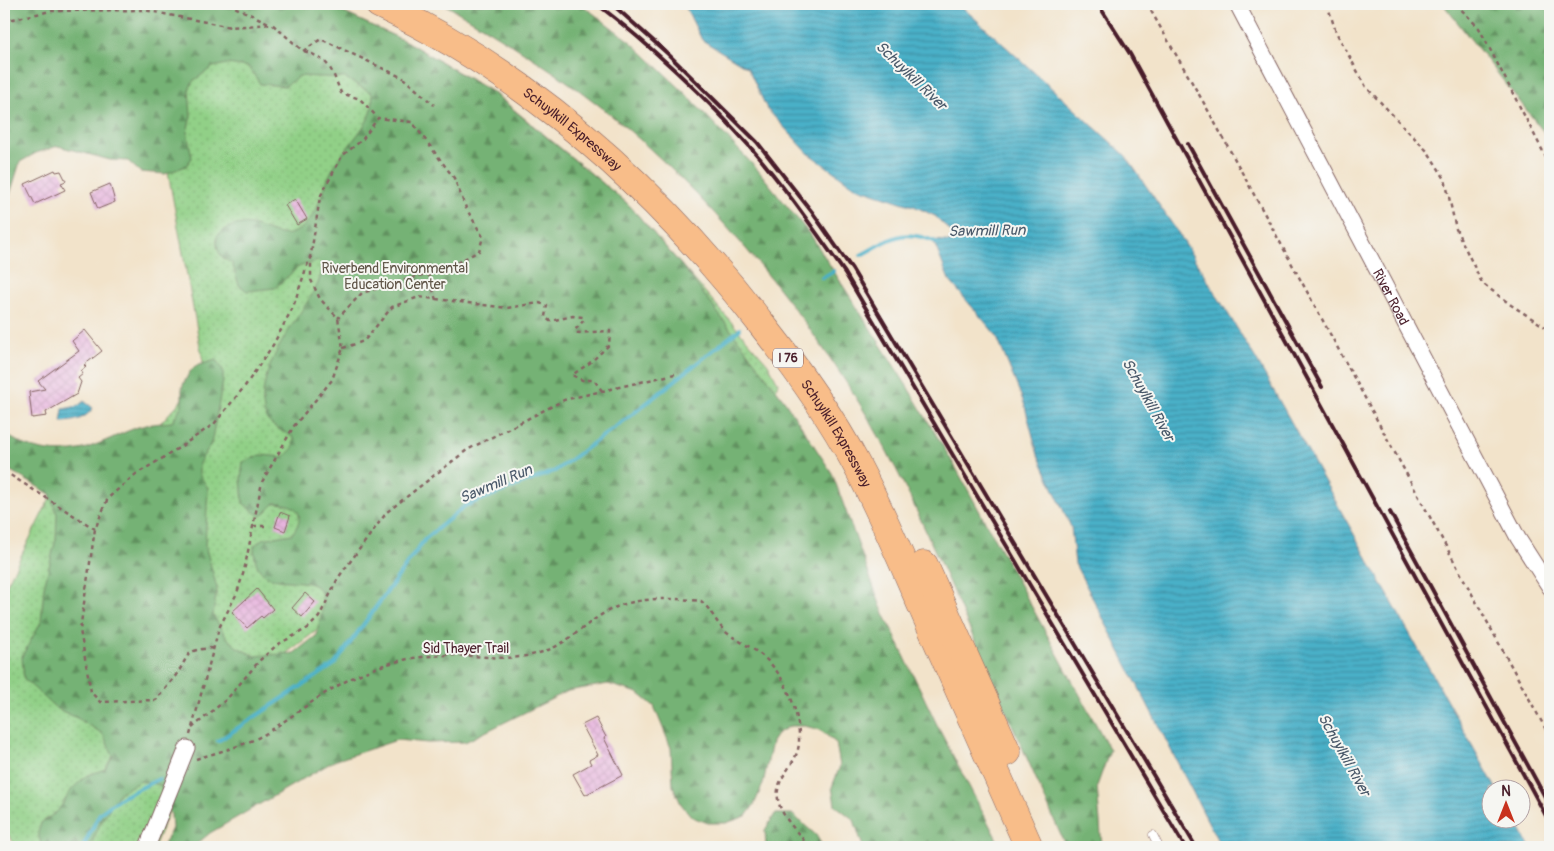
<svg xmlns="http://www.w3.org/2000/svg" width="1554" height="851" viewBox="0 0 1554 851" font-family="Pangolin,sans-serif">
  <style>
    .grass { fill: url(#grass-dots); stroke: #6e7859 }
    .forest { fill: url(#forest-firs); stroke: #5f6850 }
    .water { fill: url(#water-rules); stroke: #4a687a }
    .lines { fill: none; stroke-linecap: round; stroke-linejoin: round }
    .stream { stroke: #49b0c8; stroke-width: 4 }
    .building { fill: url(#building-cross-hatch) }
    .lane-casing { stroke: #856463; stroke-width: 9 }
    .street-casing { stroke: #856463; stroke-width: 17 }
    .highway-casing { stroke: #856463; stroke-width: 29 }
    .path { stroke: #856463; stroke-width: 2.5; stroke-dasharray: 4 4; stroke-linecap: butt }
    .lane { stroke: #fff; stroke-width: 8 }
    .street { stroke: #fff; stroke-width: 15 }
    .highway { stroke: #f8bd89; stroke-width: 28 }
    .rail { stroke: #4a1f2b; stroke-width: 4 }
    .labels { text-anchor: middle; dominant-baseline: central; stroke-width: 4; stroke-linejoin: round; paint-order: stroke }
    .shield { fill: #f6f6f2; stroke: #7e6067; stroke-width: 1 }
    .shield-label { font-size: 12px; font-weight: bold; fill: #4a1f2b }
    .street-label { font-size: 14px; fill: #4a1f2b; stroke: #f6f6f2 }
    .park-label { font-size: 14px; fill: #5f5447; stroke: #f6f6f2 }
    .water-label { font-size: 15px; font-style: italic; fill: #4a596a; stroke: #f6f6f2 }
  </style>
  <defs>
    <pattern id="grass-dots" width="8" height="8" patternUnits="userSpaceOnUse" patternTransform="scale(1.25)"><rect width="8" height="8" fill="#91d087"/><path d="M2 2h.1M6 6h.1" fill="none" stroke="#7fb275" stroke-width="1.8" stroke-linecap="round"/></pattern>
    <pattern id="forest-firs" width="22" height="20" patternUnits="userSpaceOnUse" patternTransform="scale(1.25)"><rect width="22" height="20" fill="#74b274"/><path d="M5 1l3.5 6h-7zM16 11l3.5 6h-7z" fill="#61905f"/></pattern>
    <pattern id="water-rules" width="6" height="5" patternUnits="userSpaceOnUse" patternTransform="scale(1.25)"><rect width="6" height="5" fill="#49b0c8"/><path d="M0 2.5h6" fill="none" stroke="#3f8fa3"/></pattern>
    <pattern id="building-cross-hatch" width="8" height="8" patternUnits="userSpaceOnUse" patternTransform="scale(1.25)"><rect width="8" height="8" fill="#e6afdc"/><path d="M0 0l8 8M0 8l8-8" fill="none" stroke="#c796bd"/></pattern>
  </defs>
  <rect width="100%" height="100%" fill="#f6f6f2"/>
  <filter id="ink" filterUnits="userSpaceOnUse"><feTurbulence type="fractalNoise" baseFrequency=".02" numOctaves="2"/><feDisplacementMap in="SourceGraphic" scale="10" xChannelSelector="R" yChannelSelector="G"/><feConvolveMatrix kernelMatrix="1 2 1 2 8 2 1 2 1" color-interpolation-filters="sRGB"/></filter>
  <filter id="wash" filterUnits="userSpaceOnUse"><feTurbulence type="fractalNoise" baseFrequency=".0096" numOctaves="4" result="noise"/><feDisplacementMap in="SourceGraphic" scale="20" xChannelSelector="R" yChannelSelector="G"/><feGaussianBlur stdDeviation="1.12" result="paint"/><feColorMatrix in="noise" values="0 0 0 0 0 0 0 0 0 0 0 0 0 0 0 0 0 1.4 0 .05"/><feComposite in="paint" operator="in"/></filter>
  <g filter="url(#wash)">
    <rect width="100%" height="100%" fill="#f2e3ca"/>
    <path class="grass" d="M4,4h321l82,38 87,51 134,111 140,160 10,19 -8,22 -435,212 -62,46 -70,67 -49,117h-137l-13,-18v-239l55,-110 91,-46 30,-32 23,-40 -48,-260z"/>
    <path class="forest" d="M4,4h321l82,38 86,51 135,111 55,63 101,133 48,73 49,134 59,124 61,116h-138l-9,-27 -19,-15 -3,-18 8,-21 -4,-23 -16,-13 -15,-4h-15l-12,7 -6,9 -9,42 -9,21 -8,11 -20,7h-18l-16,-6 -11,-13 -8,-18 -2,-38 -17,-42 -16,-13 -30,-9 -40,7 -103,51 -37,1 -31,-3 -63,21 -124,72 -17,14h-30l9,-19 -1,-13 -11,-30 -19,-4 -21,11 -19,30 -11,25h-48l-4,-14 3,-10 17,-12 14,-22 14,-13 19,-7 8,-13 -10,-22 -24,-15 -23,-11 -32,-29 -2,-23 19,-34 3,-35 12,-48 1,-25 -7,-20 -46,-27v-35c21,19 56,24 83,16 18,-6 34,-15 51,-21 10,-3 23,-4 34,-5l10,-17v-18l7,-14 6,-7 21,-6 7,10v11l-12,63 -12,19v11l9,14 -3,57 12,43 -4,27 14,23 10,9 18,9 39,-3 23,-18c2,-11 7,-27 5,-39 -7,-31 -69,7 -68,-50l8,-7 30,-5c15,-20 6,-30 -17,-31l-14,14 -18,-14 -2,-24 2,-17 18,-7 23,2 9,-9 1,-10c-7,-5 -16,-8 -23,-14 -6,-5 -7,-12 -8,-20 -2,-34 21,-66 39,-94 9,-14 20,-28 20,-45l-4,-4 -20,6 -23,21 -28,3 -8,-6 -7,-22c-13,-5 -16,-14 -15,-27 31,-30 55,8 78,-4 25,-12 26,-46 40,-67 10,-16 27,-33 35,-50 3,-8 3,-15 2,-22l-27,-15 -46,-2 -14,10 -25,-2 -11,-17 -22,-3 -14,3 -20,14 -4,9 2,26 -4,16 5,26 -6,8 -21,8 -25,-2 -12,-11 -18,-1 -52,-14 -22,7 -16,9 -16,52z
      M444,4h137l51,39 51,48 74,78 55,68 95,149 49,82 154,282 -13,36 5,61h-36c-36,-82 -72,-164 -109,-246 -26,-59 -52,-119 -84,-175 -63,-108 -155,-220 -250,-301 -55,-47 -117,-85 -179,-121z
      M1443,4h107v136z
      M775,814h17l24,21 7,12h-57l-1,-17z"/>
    <path class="water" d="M684,4h275l166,151 54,79 77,125 240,429h-4v30l22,1 16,28h-309l-146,-283 -4,-37 -33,-72 -14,-52 -28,-68 -47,-55 -16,-40 21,2 3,-4 -22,-22 -19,-9 -61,-20 -46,-33 -42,-45 -19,-41 -46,-28z
      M84,401l9,7c-7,11 -20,14 -32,14l2,-13 15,-3z"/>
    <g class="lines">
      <path class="stream" d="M861,255c30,-16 41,-28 75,-13
        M822,278l12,-7
        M218,741l117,-77 90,-125 40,-33 90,-35 74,-54 111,-88
        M83,847l17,-34 22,-16 37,-18"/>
    </g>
    <g id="blocks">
      <path class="building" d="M55,170l1,2 5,-1 5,10 -5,2 4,7 -30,14 -10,-20z
        M110,184l5,18 -17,7 -7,-17z
        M295,199l12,20 -10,6 -12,-20z
        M85,330l17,21 -18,14 2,2 -5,4 2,3 -5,4 3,4 -4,12 -31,18 1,4 -15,2 -3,-26 16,-3 -7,-8 41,-30 -7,-10z
        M280,512l10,4 -5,15 -10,-4z
        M257,589l16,20 -10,9 -2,-2 -14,12 -15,-16z
        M305,593l10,9 -13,15 -10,-9z
        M596,718l10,19 -2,1 19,37 -38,20 -12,-21 18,-10 -2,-4 9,-5 -16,-30z"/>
    </g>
  </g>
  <g filter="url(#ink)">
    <use href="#blocks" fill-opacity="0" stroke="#856463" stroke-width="1"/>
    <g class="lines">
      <g class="lane-casing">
        <path id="lane" d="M1153,835l6,12"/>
      </g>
      <g class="street-casing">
        <g id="street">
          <path id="s1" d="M1237,4l281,534 32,50"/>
          <path d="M147,847l40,-99"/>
        </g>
      </g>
      <g class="highway-casing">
        <g id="highway">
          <path id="s2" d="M379,4c154,72 281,189 384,322 34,43 66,87 92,136 26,48 47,99 69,149 35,79 70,158 105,236"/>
          <path d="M924,565l83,187"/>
        </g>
      </g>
      <path class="path" d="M228,4l43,20
        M1147,4l62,108 341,625
        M1327,4l9,28 30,55 62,65 17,27 11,50 26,54 29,22 39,25
        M1456,4l23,24 71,137
        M4,21l47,-10 93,-1 87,17 41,-3 31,27 18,-12 82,39 31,27
        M304,51c26,9 27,17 37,42l19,6 18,19
        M428,273l8,27
        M343,348l21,-7 28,-34 27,-10 88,11 32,-5 8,2 -2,12 5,4 23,-5 10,1 1,3 -9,10 3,3 32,-2 -1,14 -18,17 -19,13 10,5h12l9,12
        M4,471l91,58
        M253,526h12
        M213,648c-30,2 -22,6 -37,27 -6,9 -14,17 -20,25l-56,2 -9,-10 -11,-62 15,-101 13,-31 28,-24 32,-19 46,-31 31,-38 28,-41 20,-38 18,-53 9,-57 22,-41 20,-16 16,-22 34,4 42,56 12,30 17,29 -4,14 -30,16 -87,26 -24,25
        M192,728l35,-29 33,-39 17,-15 31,-17 11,-11 19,-39 49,-66 80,-62 97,-50 115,-27
        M190,735l29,-107 18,-35 7,-22 18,-89 32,-56 38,-46 11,-32 -5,-30 -18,-19 -9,-19v-23
        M196,759c25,-8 52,-14 74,-28 42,-28 71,-54 121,-68 21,-6 43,-8 64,-8 34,1 59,8 93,-5 26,-10 45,-35 71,-44 24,-9 57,-8 82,-5 11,9 15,23 26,32 14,10 29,16 41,28 19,19 32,53 31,80 0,14 -8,23 -15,34 -19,29 9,50 25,72"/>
      <use href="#lane" class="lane"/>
      <use href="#street" class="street"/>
      <use href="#highway" class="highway"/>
      <path class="rail" d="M597,4c52,40 110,94 154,144 34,39 64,83 94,125l340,574
        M612,4l56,50 89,88 55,70 40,57 344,578
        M1098,4l32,50 420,769
        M1188,144l134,243
        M1390,512l160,294"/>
    </g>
  </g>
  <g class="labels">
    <rect class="shield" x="773" y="348.5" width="30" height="19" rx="4"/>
    <g class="shield-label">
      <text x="788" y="358">I 76</text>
    </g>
    <g class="street-label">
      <text stroke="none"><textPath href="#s2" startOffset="231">Schuylkill Expressway</textPath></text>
      <text stroke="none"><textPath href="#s1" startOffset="331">River Road</textPath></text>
      <text stroke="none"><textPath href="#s2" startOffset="636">Schuylkill Expressway</textPath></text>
      <text x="466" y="648">Sid Thayer Trail</text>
    </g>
    <g class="park-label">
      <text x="395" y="268">Riverbend Environmental<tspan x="395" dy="16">Education Center</tspan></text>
    </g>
    <g class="water-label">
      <text transform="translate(911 76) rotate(44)">Schuylkill River</text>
      <text transform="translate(987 231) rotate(-1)">Sawmill Run</text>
      <text transform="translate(1148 400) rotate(61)">Schuylkill River</text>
      <text transform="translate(496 484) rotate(-23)">Sawmill Run</text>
      <text transform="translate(1344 755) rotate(61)">Schuylkill River</text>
    </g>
  </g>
  <rect width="1554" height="851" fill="none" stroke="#f6f6f2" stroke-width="20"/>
  <g transform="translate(1506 804)"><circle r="24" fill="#f6f6f2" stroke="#b1a0a2"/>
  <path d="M0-4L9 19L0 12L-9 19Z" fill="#c8321e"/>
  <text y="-8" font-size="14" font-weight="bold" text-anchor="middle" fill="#4a1f2b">N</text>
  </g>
</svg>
